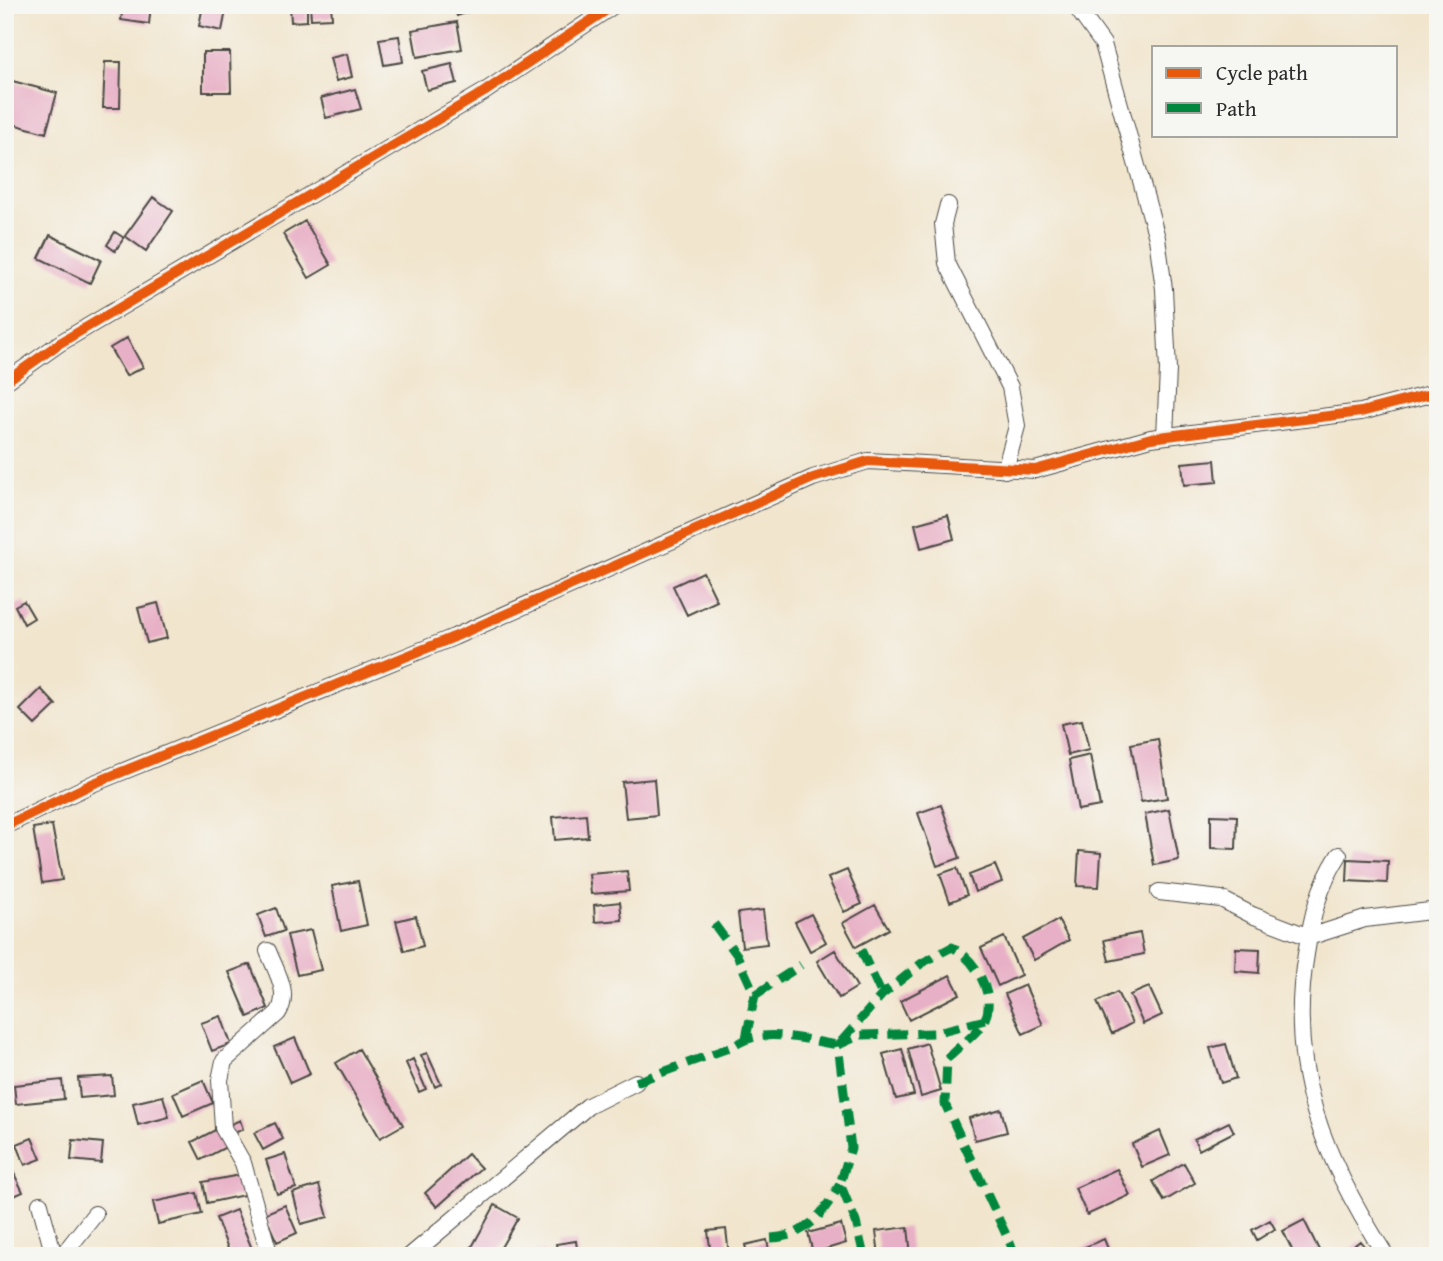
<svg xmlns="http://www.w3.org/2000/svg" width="1443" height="1261" viewBox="0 0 1443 1261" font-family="'Gentium Book Plus',serif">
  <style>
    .building { fill: #e8b0c6 }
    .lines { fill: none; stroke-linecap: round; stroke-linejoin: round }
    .street-casing { stroke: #494743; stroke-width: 18 }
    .street { stroke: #fff; stroke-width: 16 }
    .quiet { stroke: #00873e; stroke-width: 9; stroke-dasharray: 18 9; stroke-linecap: butt }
    .cycleway-casing { stroke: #f6f6f2; stroke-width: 15 }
    .cycleway { stroke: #e8590c; stroke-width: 10 }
  </style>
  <rect width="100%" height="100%" fill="#f6f6f2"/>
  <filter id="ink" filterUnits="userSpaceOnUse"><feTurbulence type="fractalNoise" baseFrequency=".0143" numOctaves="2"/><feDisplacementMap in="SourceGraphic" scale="14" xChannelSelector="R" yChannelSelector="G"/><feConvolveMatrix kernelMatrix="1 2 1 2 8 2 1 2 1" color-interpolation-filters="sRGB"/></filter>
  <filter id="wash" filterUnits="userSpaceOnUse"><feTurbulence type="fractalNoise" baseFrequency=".00686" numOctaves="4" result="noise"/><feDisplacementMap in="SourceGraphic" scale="28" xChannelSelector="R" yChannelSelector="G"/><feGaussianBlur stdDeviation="1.57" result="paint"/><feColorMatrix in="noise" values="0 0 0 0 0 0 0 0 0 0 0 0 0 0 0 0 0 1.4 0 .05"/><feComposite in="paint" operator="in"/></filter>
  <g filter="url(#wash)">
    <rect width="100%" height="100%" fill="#f1e5cd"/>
    <g id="blocks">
      <path class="building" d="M123,5h28l-2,19 -28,-4z
        M203,5h24l-5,26 -23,-5z
        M290,5h17v16l-16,1z
        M310,5h21l1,13 -21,1z
        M453,5h26l1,3 -23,8z
        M457,22l5,27 -45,8 -5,-27z
        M399,36l4,26 -19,3 -5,-26z
        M203,52h27l1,40h-28z
        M347,54l5,23 -16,4 -6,-23z
        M105,62h16l-1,46h-17z
        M452,64l5,19 -30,7 -5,-19z
        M5,79l52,14 -11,40 -41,-11z
        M355,89l6,20 -35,9 -5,-20z
        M153,197l20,14 -27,40 -21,-15z
        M305,221l26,44 -22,13 -26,-44z
        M115,232l9,6 -9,13 -8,-6z
        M50,235l51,25 -11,23 -51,-25z
        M127,338l16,29 -17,9 -16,-28z
        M1215,460l2,22 -33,3 -2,-22z
        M948,515l6,24 -33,9 -6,-24z
        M703,572l14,29 -30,14 -14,-29z
        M24,601l10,17 -10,6 -9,-18z
        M158,603l9,35 -20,5 -9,-35z
        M41,689l15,16 -21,20 -15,-15z
        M1082,720l7,30 -21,5 -7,-31z
        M1158,739l9,59 -26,4 -10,-58z
        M1090,755l10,51 -22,4 -9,-50z
        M654,779l3,36 -31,3 -4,-36z
        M941,805l19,53 -23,8 -19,-53z
        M1169,809l10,51 -25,5 -9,-51z
        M586,814l2,23 -33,3 -2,-23z
        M1211,815l26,1 -1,33 -25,-1z
        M52,825l10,55 -20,3 -9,-55z
        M1079,851l22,2 -2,34 -22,-1z
        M1348,859l40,2 -1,22 -40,-2z
        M995,865l7,17 -27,10 -6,-17z
        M957,868l10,27 -17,7 -10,-28z
        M847,870l15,34 -18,8 -16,-34z
        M627,871l2,20 -38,3 -2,-20z
        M358,881l9,44 -26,6 -9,-45z
        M620,902l2,18 -27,2 -1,-17z
        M875,905l14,24 -33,18 -13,-24z
        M276,908l8,23 -18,6 -8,-22z
        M763,910l4,34 -25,3 -4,-34z
        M811,914l15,28 -16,9 -15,-29z
        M416,916l7,30 -19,5 -8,-30z
        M1058,920l11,20 -35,20 -11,-21z
        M311,930l10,40 -24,5 -10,-40z
        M1140,933l4,21 -35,7 -5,-21z
        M1004,937l17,38 -23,11 -17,-38z
        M1236,948l24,1 -1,24 -24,-2z
        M835,950l22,37 -18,11 -22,-37z
        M250,964l18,44 -20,9 -19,-45z
        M950,975l10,19 -51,26 -9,-19z
        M1025,985l18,40 -20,9 -18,-40z
        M1149,987l13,28 -19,9 -13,-29z
        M1117,992l15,31 -20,11 -15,-32z
        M221,1016l10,28 -19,7 -11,-28z
        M295,1038l15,36 -20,9 -16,-36z
        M927,1043l14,48 -20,6 -13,-48z
        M1226,1044l10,34 -15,5 -11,-35z
        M359,1049l44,76 -23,13 -44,-75z
        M902,1049l12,46 -18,4 -13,-45z
        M427,1053l14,31 -6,3 -14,-32z
        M413,1059l13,30 -7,3 -13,-29z
        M112,1076l2,19 -34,3 -2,-20z
        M62,1080l2,19 -48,5 -2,-19z
        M203,1080l10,23 -30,13 -10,-23z
        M163,1096l6,21 -31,8 -5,-22z
        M1001,1109l6,23 -32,8 -6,-22z
        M240,1120l3,9 -10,5 -4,-9z
        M1229,1122l5,10 -35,18 -5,-11z
        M275,1123l8,16 -20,11 -9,-17z
        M219,1128l9,18 -27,14 -9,-18z
        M1160,1131l10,24 -28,12 -10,-23z
        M32,1138l9,21 -16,6 -8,-21z
        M73,1140l30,3 -2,20 -30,-3z
        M285,1154l11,34 -19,6 -11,-34z
        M468,1154l13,14 -44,39 -12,-14z
        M5,1155l18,37 -18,8z
        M1184,1163l11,20 -31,18 -11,-20z
        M1117,1169l13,26 -43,20 -12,-27z
        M240,1175l4,20 -37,8 -4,-21z
        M319,1185l9,32 -27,7 -8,-31z
        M197,1193l5,21 -44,10 -5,-22z
        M285,1205l12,28 -20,9 -13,-28z
        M495,1205l23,13 -22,38h-29z
        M236,1210l19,46h-24l-15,-38z
        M1270,1220l5,9 -18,11 -5,-10z
        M1304,1220l18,36h-27l-12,-25z
        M841,1224l5,19 -33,10 -5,-20z
        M908,1227l3,29h-32l-3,-25z
        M726,1229l3,26 -18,1 -3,-25z
        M1104,1239l7,17h-47z
        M767,1240l3,16h-22l-3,-11z
        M576,1241l2,15h-20l-2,-12z
        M1360,1241l12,15h-31z
        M543,1250l1,6h-25v-1z"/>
    </g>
  </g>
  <g filter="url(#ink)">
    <use href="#blocks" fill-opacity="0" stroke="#494743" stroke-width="2"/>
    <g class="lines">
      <g class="street-casing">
        <path id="street" d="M1071,5l6,3 26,36 54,194 7,51 4,81 -3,66
          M948,205l-5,19 4,39 63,124 7,39 -12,44
          M5,382l55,-39 424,-251 130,-87
          M5,826l87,-42 362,-147 359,-159 55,-17 167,9 116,-32 210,-26 77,-20
          M1339,855c-21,33 -27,61 -33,99 -20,117 18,205 80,302
          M1159,892l62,7 31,16 57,22 56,-18 73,-9
          M268,951c8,21 23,42 10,62l-54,48 -4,19 3,48 20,35 27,93
          M40,1204l14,52
          M62,1256l33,-42
          M410,1256l178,-150 48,-24"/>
      </g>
      <use href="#street" class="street"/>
      <path class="quiet" d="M714,924l23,31 18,40 -9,43
        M861,950l21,45
        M755,995l46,-30
        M636,1082l98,-36c28,-20 71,-6 104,-1l44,-50 40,-32 30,-16c23,11 47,51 31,76 -9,14 -25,23 -36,36l-2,45 71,152
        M771,1238c37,-2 52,-24 69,-54
        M864,1256l-8,-34 -16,-38 11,-36 -13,-103 23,-10 73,-2 51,-13"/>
      <g class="cycleway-casing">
        <path id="cycleway" d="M5,382l55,-39 424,-251 130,-87
          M5,826l87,-42 362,-147 359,-159 55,-17 167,9 116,-32 210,-26 77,-20"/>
      </g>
      <use href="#cycleway" class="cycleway"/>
    </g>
  </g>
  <rect width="1443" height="1261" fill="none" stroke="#f6f6f2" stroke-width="28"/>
  <rect x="1152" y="46" width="245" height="91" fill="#f6f6f2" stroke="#a5a5a2" stroke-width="2"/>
  <rect x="1166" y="68" width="35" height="10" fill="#e8590c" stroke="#a5a5a2" stroke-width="2"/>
  <text x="1216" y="80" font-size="21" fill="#2b2b2b">Cycle path</text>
  <rect x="1166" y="103" width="35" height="10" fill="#00873e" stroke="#a5a5a2" stroke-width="2"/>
  <text x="1216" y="116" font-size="21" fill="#2b2b2b">Path</text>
</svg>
